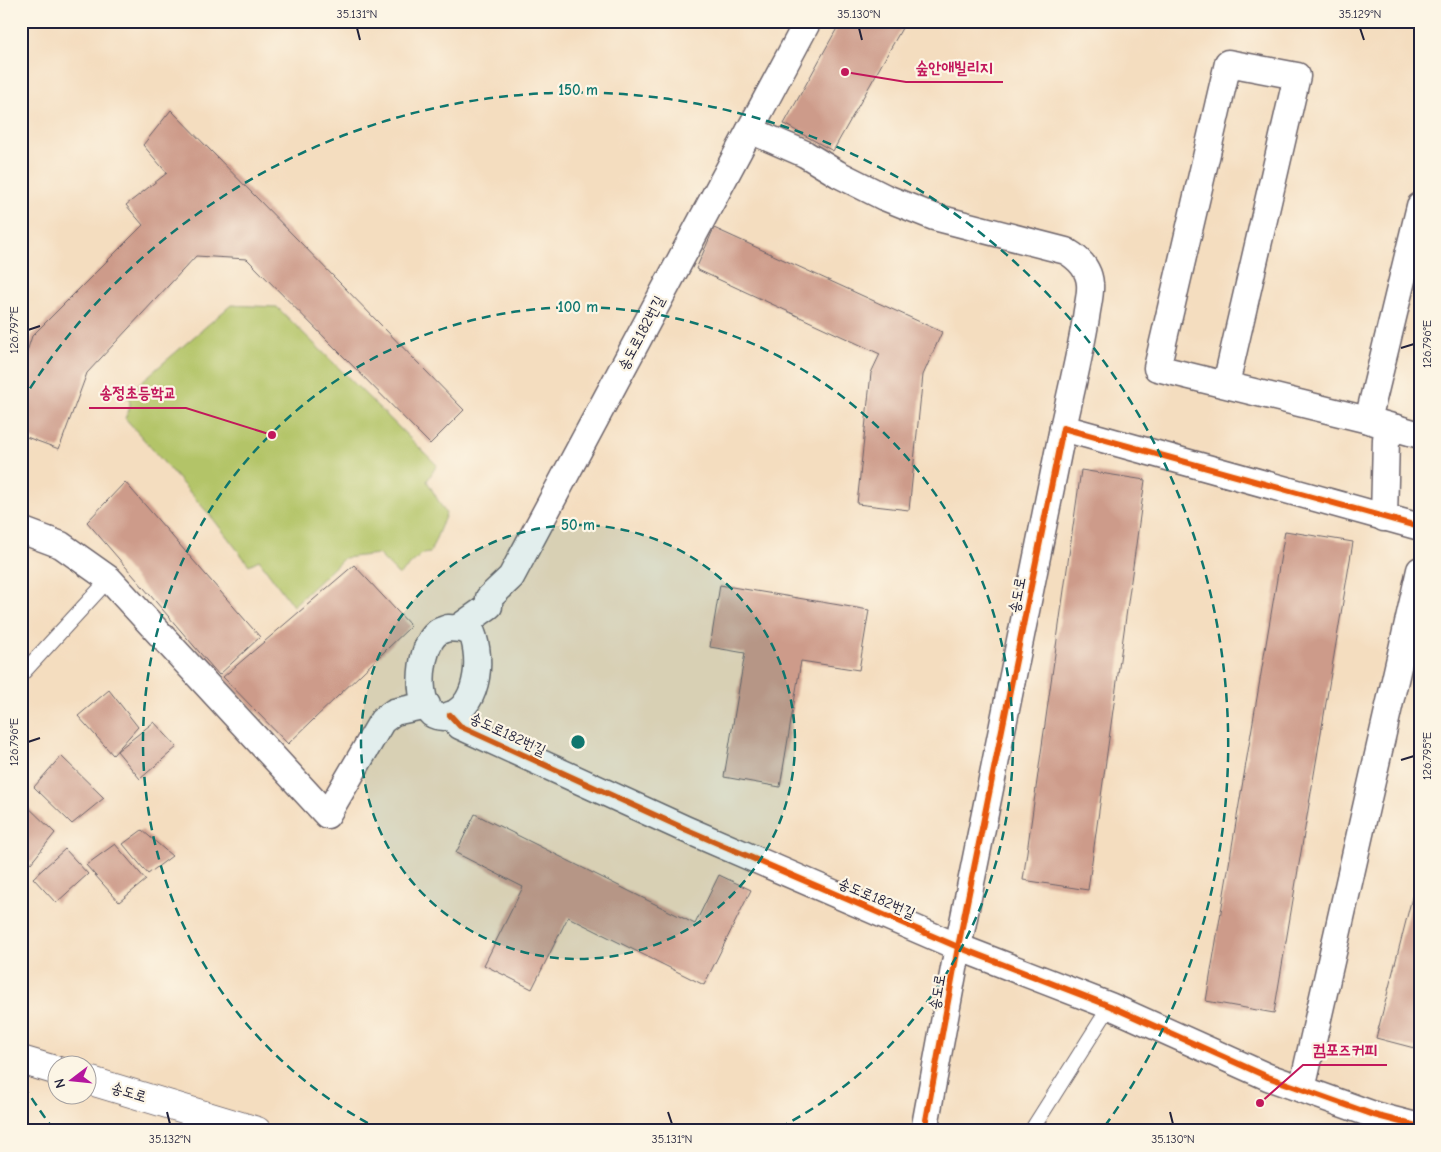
<svg xmlns="http://www.w3.org/2000/svg" width="1441" height="1152" font-family="'Comic Neue','Poor Story',sans-serif">
	<style>
		.green { fill: #b3c467; stroke: #6a7351 }
		.building { fill: #cd9b8a }
		.lines { fill: none; stroke-linecap: round; stroke-linejoin: round }
		.service-casing { stroke: #6c6369; stroke-width: 16 }
		.minor-casing { stroke: #6c6369; stroke-width: 29 }
		.primary-casing { stroke: #6c6369; stroke-width: 30 }
		.service { stroke: #fff; stroke-width: 14 }
		.minor { stroke: #fff; stroke-width: 26 }
		.primary { stroke: #fff; stroke-width: 28 }
		.cycleway-casing { stroke: #fcf5e5; stroke-width: 9 }
		.cycleway { stroke: #e8590c; stroke-width: 6 }
		.ticks { fill: none; stroke: #22223b; stroke-width: 2 }
		.ring { fill: none; stroke: #0f766e; stroke-width: 2.5; stroke-dasharray: 9 6 }
		.labels { text-anchor: middle; stroke-width: 4.5; stroke-linejoin: round; paint-order: stroke }
		.street-label { font-size: 15px; fill: #22223b; stroke: #fcf5e5 }
		.centre { fill: #0f766e; stroke: #fcf5e5; stroke-width: 2.5 }
		.ring-label { font-size: 15px; text-anchor: middle; font-weight: bold; fill: #0f766e; stroke: #fcf5e5; stroke-width: 4.5; stroke-linejoin: round; paint-order: stroke }
		.leader { fill: none; stroke: #c2185b; stroke-width: 2 }
		.callout-dot { fill: #c2185b; stroke: #fcf5e5; stroke-width: 2 }
		.callout-label { font-size: 16px; text-anchor: middle; font-weight: bold; fill: #c2185b; stroke: #fcf5e5; stroke-width: 4.5; stroke-linejoin: round; paint-order: stroke }
		.neatline { fill: none; stroke: #22223b; stroke-width: 2 }
		.ticks-label { font-size: 12px; text-anchor: middle; fill: #22223b }
	</style>
	<rect width="100%" height="100%" fill="#fcf5e5"/>
	<filter id="ink" filterUnits="userSpaceOnUse"><feTurbulence type="fractalNoise" baseFrequency=".02" numOctaves="2"/><feDisplacementMap in="SourceGraphic" scale="10" xChannelSelector="R" yChannelSelector="G"/><feConvolveMatrix kernelMatrix="1 2 1 2 8 2 1 2 1" color-interpolation-filters="sRGB"/></filter>
	<filter id="wash" filterUnits="userSpaceOnUse"><feTurbulence type="fractalNoise" baseFrequency=".0096" numOctaves="4" result="noise"/><feDisplacementMap in="SourceGraphic" scale="20" xChannelSelector="R" yChannelSelector="G"/><feGaussianBlur stdDeviation="1.12" result="paint"/><feColorMatrix in="noise" values="0 0 0 0 0 0 0 0 0 0 0 0 0 0 0 0 0 1.4 0 .05"/><feComposite in="paint" operator="in"/></filter>
	<g filter="url(#wash)">
		<rect width="100%" height="100%" fill="#f4ddbf"/>
		<path class="green" d="M231,305L277,307L437,465L427,481L446,514L430,553L422,554L399,575L378,554L344,558L293,606L259,560L249,565L214,520L125,418C130,409 132,404 127,394Z"/>
		<g id="blocks">
			<g class="building">
				<path d="M841,21H906L833,151L784,124Z"/>
				<path d="M171,110L464,410L430,444L247,259L196,256L87,373L59,449L21,435V370L32,336L143,225L126,205L167,173L143,145Z"/>
				<path d="M714,228L942,332L923,375L909,510L857,504L871,373L880,354L696,269Z"/>
				<path d="M1081,470L1145,480L1088,890L1023,880Z"/>
				<path d="M125,482L260,637L219,675L87,522Z"/>
				<path d="M1285,531L1353,542L1274,1013L1206,1001Z"/>
				<path d="M354,565L411,626L288,744L223,677Z"/>
				<path d="M720,585L869,610L859,670L801,661L780,787L724,777L745,653L710,647Z"/>
				<path d="M109,690L138,727L113,755L78,716Z"/>
				<path d="M154,722L177,747L140,779L117,751Z"/>
				<path d="M61,756L104,798L72,824L34,787Z"/>
				<path d="M21,800L55,833L31,863L21,854Z"/>
				<path d="M475,814L695,924L719,875L751,890L704,985L568,917L532,989L484,965L523,887L456,853Z"/>
				<path d="M142,830L172,856L148,874L123,844Z"/>
				<path d="M115,844L146,880L119,902L86,865Z"/>
				<path d="M65,849L88,874L56,903L33,878Z"/>
				<path d="M1419,870L1420,1044L1418,1049L1376,1038Z"/>
			</g>
		</g>
	</g>
	<g filter="url(#ink)">
		<use href="#blocks" fill-opacity="0" stroke="#6c6369" stroke-width="1"/>
		<g class="lines">
			<g class="service-casing">
				<g id="service">
					<path d="M21,675L109,579"/>
					<path d="M1031,1131L1110,1006"/>
				</g>
			</g>
			<g class="minor-casing">
				<g id="minor">
					<path d="M750,130L805,154L838,174L884,197L934,217L1066,251C1078,258 1089,269 1090,284C1091,295 1087,307 1086,318C1080,355 1071,391 1063,428"/>
					<path d="M1420,206L1368,420L1420,435"/>
					<path d="M1226,384L1297,76L1228,63L1157,368L1368,420"/>
					<path d="M1384,518L1386,439L1397,428"/>
					<path d="M21,530L61,545L109,579L327,815L382,721L394,712L427,705"/>
					<path d="M448,628L462,629L472,633C483,660 478,711 444,717C440,717 435,716 432,714C415,699 420,646 437,633C440,630 444,630 448,628Z"/>
					<path d="M458,628L489,606V598L511,577L808,21"/>
					<path d="M450,715L460,726L685,829L958,947L1110,1006L1268,1077L1374,1115L1420,1127"/>
					<path d="M1302,1089L1420,570"/>
					<path d="M924,1131L958,947L1063,428L1420,527"/>
				</g>
			</g>
			<g class="primary-casing">
				<g id="primary">
					<path d="M21,1060L58,1071"/>
					<path d="M88,1080L257,1131"/>
				</g>
			</g>
			<use href="#service" class="service"/>
			<use href="#minor" class="minor"/>
			<use href="#primary" class="primary"/>
			<g class="cycleway-casing">
				<g id="cycleway">
					<path d="M450,715L460,726L685,829L958,947L1110,1006L1268,1077L1374,1115L1420,1127"/>
					<path d="M924,1131L958,947L1063,428L1420,527"/>
				</g>
			</g>
			<use href="#cycleway" class="cycleway"/>
		</g>
	</g>
	<path class="ticks" d="M357,28L360,40M859,28L862,40M1360,28L1364,40M28,330L40,326M1401,348L1414,344M28,742L40,738M1401,760L1414,756M167,1112L170,1124M668,1112L672,1124M1170,1112L1173,1124"/>
	<circle cx="578" cy="742" r="217" fill="#0f766e" fill-opacity=".12"/>
	<g class="ring">
		<circle cx="578" cy="742" r="217"/>
		<path d="M381 1130A435 435 0 1 1 775 1130"/>
		<path d="M54 1130A652 652 0 0 1 22 1083M22 401A652 652 0 1 1 1102 1130"/>
	</g>
	<g class="labels">
		<g class="street-label">
			<text transform="translate(641 333) rotate(-62)" y="5">송도로182번길</text>
			<text transform="translate(1017 595) rotate(-79)" y="5">송도로</text>
			<text transform="translate(508 734) rotate(25)" y="5">송도로182번길</text>
			<text transform="translate(877 898) rotate(23)" y="5">송도로182번길</text>
			<text transform="translate(937 992) rotate(-80)" y="5">송도로</text>
			<text transform="translate(129 1092) rotate(17)" y="5">송도로</text>
		</g>
	</g>
	<circle cx="578" cy="742" r="8" class="centre"/>
	<g class="ring-label">
		<text x="578" y="95">150 m</text>
		<text x="578" y="312">100 m</text>
		<text x="578" y="530">50 m</text>
	</g>
	<path class="leader" d="M845 72L906 82H1003M272 435L186 408H89M1260 1103L1303 1065H1387"/>
	<g class="callout-dot">
		<circle cx="845" cy="72" r="5"/>
		<circle cx="272" cy="435" r="5"/>
		<circle cx="1260" cy="1103" r="5"/>
	</g>
	<g class="callout-label">
		<text x="954" y="73">숲안애빌리지</text>
		<text x="138" y="398">송정초등학교</text>
		<text x="1345" y="1055">컴포즈커피</text>
	</g>
	<rect width="1441" height="1152" fill="none" stroke="#fcf5e5" stroke-width="55"/>
	<g transform="translate(72 1080) rotate(254)"><circle r="24" fill="#fcf5e5" stroke="#a5a1a1"/>
	<path d="M0-4L9 19L0 12L-9 19Z" fill="#b5179e"/>
	<text y="-8" font-size="14" font-weight="bold" text-anchor="middle" fill="#22223b">N</text>
	</g>
	<rect x="28" y="28" width="1386" height="1096" class="neatline"/>
	<g class="ticks-label">
		<text x="357" y="18">35.131°N</text>
		<text x="859" y="18">35.130°N</text>
		<text x="1360" y="18">35.129°N</text>
		<text transform="translate(14 330) rotate(-90)" y="4">126.797°E</text>
		<text transform="translate(1427 344) rotate(-90)" y="4">126.796°E</text>
		<text transform="translate(14 742) rotate(-90)" y="4">126.796°E</text>
		<text transform="translate(1427 756) rotate(-90)" y="4">126.795°E</text>
		<text x="170" y="1143">35.132°N</text>
		<text x="672" y="1143">35.131°N</text>
		<text x="1173" y="1143">35.130°N</text>
	</g>
</svg>
